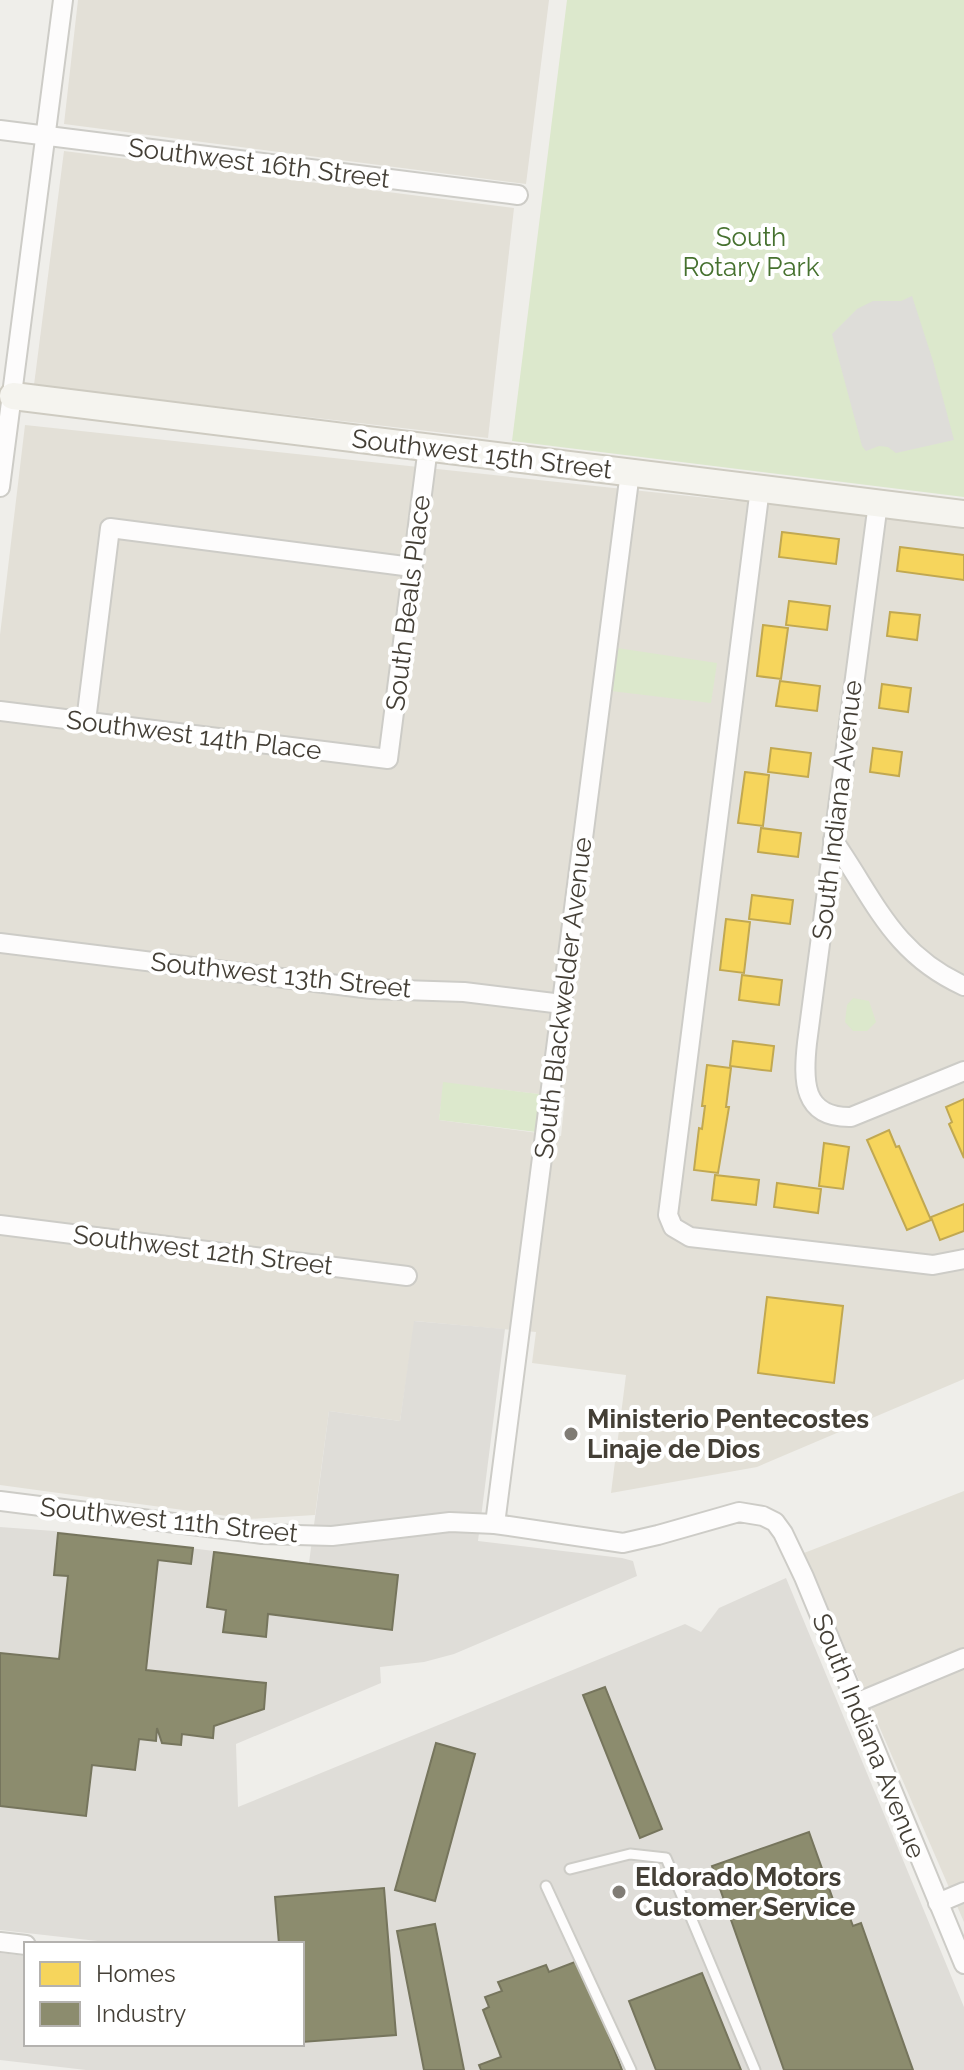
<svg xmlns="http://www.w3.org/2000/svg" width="964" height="2070" font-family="Raleway,sans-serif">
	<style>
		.residential { fill: #e3e0d7; fill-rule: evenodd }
		.industrial { fill: #dfddd8 }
		.green { fill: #dce8cc }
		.parking { fill: #deddd9 }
		.homes { fill: #f6d55c; stroke: #c1a851; stroke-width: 2 }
		.industry { fill: #8c8c6e; stroke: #76755d; stroke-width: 2 }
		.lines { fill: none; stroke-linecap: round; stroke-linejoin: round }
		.lane-casing { stroke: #cdccc7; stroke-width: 13 }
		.street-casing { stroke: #cdccc7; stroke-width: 22 }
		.secondary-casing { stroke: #cecbc1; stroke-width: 30 }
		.lane { stroke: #fdfcfc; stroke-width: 9 }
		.street { stroke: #fdfcfc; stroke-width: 18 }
		.secondary { stroke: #f5f4ef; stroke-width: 26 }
		.poi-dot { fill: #807c75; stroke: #fff; stroke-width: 3 }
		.labels { text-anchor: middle; stroke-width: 8; stroke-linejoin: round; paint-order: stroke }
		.street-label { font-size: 26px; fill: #443f36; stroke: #fff }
		.park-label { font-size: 26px; fill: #46712f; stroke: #fff }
		.poi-label { font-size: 26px; font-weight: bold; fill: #443f36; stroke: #fff; text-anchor: start }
	</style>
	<rect width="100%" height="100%" fill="#efeeea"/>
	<g class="residential">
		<path d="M78,0H549L526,184L64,124Z"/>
		<path d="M64,151L514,208L488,438L34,385Z"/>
		<path d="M25,425L736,501L738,495L964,524V1379L757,1467L611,1493L626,1375L532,1363L536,1332L415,1321L400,1421L329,1411L315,1515L249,1519L0,1485V635ZM444,1083L565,1097L561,1136L439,1120Z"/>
		<path d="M964,1491V1922L804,1553Z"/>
	</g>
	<path class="industrial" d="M414,1321L505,1329L478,1541L622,1558L633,1561L637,1576L454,1654L424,1662L380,1667L381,1683L236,1744L238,1807L685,1624L701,1632L719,1608L786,1578L964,2007V2070H86L0,2060V1953L26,1956V2044H302V1944H124L0,1930V1527L54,1531L309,1563L329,1411L400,1421Z"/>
	<g class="green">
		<path d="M567,0H964V497L512,441Z"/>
		<path d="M617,648L717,663L711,703L611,691Z"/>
		<path d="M853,998L869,1001L876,1022L867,1031H853L845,1022L847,1005Z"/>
		<path d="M443,1082L539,1094L536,1132L439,1120Z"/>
	</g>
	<path class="parking" d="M912,296L933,361L954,440L896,453L888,447L879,446L866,451L862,446L832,334L857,309L873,301H901Z"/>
	<g class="homes">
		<path d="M782,532L839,539L836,564L779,557Z"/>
		<path d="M900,547L964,555V580L897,571Z"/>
		<path d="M789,601L830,606L827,630L786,625Z"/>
		<path d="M890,612L920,615L917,640L887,636Z"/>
		<path d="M763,625L788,628L781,679L757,676Z"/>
		<path d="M780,681L820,686L817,711L776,706Z"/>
		<path d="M882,684L911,688L908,712L879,708Z"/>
		<path d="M771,748L811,753L808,777L768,772Z"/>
		<path d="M873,748L902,752L899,776L870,772Z"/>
		<path d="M745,772L769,775L763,826L738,823Z"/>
		<path d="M761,828L801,833L798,857L758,852Z"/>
		<path d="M752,895L793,900L790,924L749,919Z"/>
		<path d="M726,919L750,922L744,973L720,970Z"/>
		<path d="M742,975L782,980L779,1005L739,1000Z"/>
		<path d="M733,1041L774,1046L771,1071L730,1066Z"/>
		<path d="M707,1065L731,1068L726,1107H729L718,1173L694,1170L699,1128L702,1129L705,1106H702Z"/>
		<path d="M964,1099V1158L949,1124L952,1122L946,1107Z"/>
		<path d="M889,1130L896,1147L899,1146L931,1220L907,1230L867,1140Z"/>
		<path d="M824,1143L849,1147L843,1189L819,1186Z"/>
		<path d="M715,1175L759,1180L756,1205L712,1200Z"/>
		<path d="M777,1183L821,1189L818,1213L774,1207Z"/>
		<path d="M964,1204V1231L940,1240L931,1217Z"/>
		<path d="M767,1297L843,1306L834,1383L758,1373Z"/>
	</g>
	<g class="industry">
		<path d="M58,1533L193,1548L191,1564L158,1560L146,1670L266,1683L264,1709L214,1726L213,1738L182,1734L181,1745L162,1743L157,1728L156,1741L139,1739L135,1770L92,1765L86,1816L0,1806V1653L59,1659L68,1576L54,1575Z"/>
		<path d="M214,1552L398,1575L392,1630L268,1614L266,1637L223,1632L226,1610L207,1607Z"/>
		<path d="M605,1687L662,1829L640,1838L583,1695Z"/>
		<path d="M436,1743L475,1754L435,1901L395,1890Z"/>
		<path d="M809,1832L835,1905L844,1902L853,1926L861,1923L913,2070H784L712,1866Z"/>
		<path d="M384,1888L396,2035L302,2042V1944H279L275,1897Z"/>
		<path d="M435,1924L464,2070H424L397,1931Z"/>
		<path d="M580,1960L622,2070H481L479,2065L501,2057L483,2010L489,2007L485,1997L502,1991L498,1982L546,1965L549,1972Z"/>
		<path d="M702,1973L741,2070H656L629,2001Z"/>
	</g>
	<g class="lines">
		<g class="lane-casing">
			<g id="lane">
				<path d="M570,1869L630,1854L666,1858L755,2070"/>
				<path d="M546,1886L631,2070"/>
			</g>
		</g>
		<g class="street-casing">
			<g id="street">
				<path d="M0,130L518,195"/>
				<path d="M0,487L63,0"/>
				<path d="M760,488L668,1215L673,1227L690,1237L933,1265L964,1259"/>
				<path d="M878,503L807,1043C803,1080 802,1118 851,1117L964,1071"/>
				<path d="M0,711L388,759L428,447"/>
				<path d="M86,721L110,528L412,567"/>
				<path d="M833,840C875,900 892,953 964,986"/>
				<path d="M0,943L371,989L464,992L562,1004"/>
				<path d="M0,1225L407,1276"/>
				<path d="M0,1501L262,1534L332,1536L450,1522L495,1524L623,1543L658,1535L739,1512L763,1516L775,1522L783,1533L804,1577L964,1964"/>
				<path d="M495,1524L630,472"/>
				<path d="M856,1703L964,1658"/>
				<path d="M938,1903L964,1892"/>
				<path d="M0,1942L26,1945"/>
			</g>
		</g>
		<g class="secondary-casing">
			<path id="secondary" d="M13,396L964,514"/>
		</g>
		<use href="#lane" class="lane"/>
		<use href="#street" class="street"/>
		<use href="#secondary" class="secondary"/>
	</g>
	<g class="poi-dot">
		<circle cx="571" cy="1434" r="8"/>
		<circle cx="619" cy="1892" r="8"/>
	</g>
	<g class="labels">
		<g class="street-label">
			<text transform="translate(259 163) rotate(7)" y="9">Southwest 16th Street</text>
			<text transform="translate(482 454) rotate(7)" y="9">Southwest 15th Street</text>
			<text transform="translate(408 603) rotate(-83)" y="9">South Beals Place</text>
			<text transform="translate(194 735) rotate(7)" y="9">Southwest 14th Place</text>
			<text transform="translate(837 810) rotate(-83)" y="9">South Indiana Avenue</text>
			<text transform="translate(281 975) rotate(6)" y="9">Southwest 13th Street</text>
			<text transform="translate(563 998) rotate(-83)" y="9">South Blackwelder Avenue</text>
			<text transform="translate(203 1250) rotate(7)" y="9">Southwest 12th Street</text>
			<text transform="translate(169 1520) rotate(6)" y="9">Southwest 11th Street</text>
			<text transform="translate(869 1736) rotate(68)" y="9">South Indiana Avenue</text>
		</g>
		<g class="park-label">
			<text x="751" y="246">South<tspan x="751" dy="30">Rotary Park</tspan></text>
		</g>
		<g class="poi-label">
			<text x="587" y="1428">Ministerio Pentecostes<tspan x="587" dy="30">Linaje de Dios</tspan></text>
			<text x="635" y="1886">Eldorado Motors<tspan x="635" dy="30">Customer Service</tspan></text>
		</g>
	</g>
	<rect x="24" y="1942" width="280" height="104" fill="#ffffff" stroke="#b4b2af" stroke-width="2"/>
	<rect x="40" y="1962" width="40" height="24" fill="#f6d55c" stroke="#b4b2af" stroke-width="2"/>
	<text x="96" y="1982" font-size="24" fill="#443f36">Homes</text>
	<rect x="40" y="2002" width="40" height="24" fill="#8c8c6e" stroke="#b4b2af" stroke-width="2"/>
	<text x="96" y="2022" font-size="24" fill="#443f36">Industry</text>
</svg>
